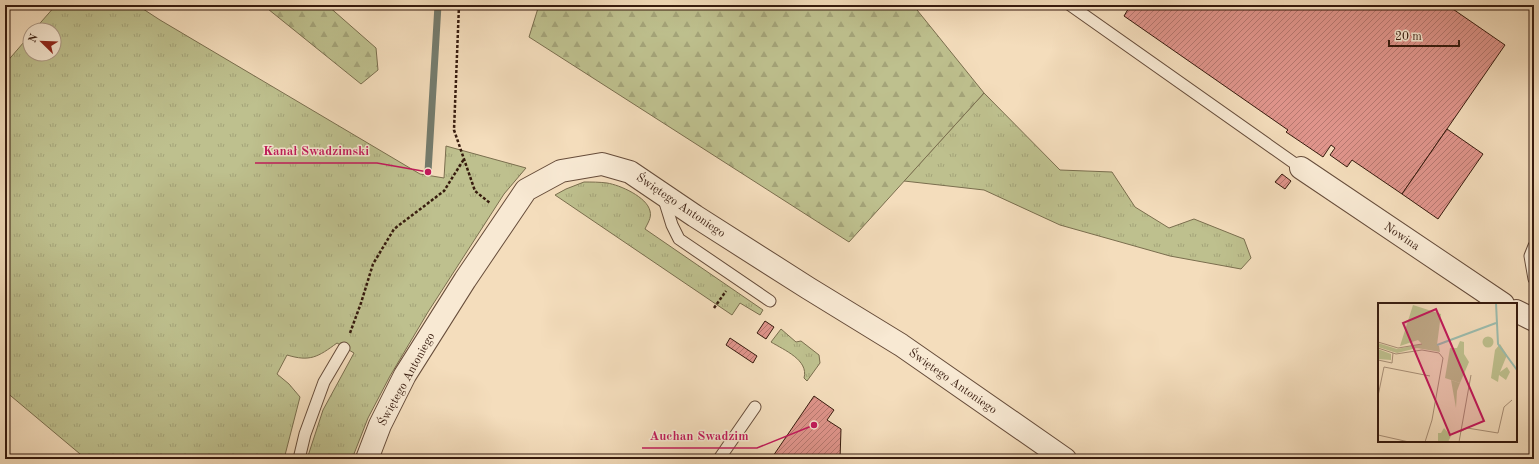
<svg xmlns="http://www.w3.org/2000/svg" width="1539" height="464" font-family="'Old Standard TT',serif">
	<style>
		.grass { fill: url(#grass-tufts); stroke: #7a6e4e }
		.forest { fill: url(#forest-firs); stroke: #7a6e4e }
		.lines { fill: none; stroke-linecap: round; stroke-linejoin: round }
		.stream { stroke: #747c6e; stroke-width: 7 }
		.building { fill: url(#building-hatch); stroke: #371b0e }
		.service-casing { stroke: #664c3a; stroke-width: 13 }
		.minor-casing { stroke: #664c3a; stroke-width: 24 }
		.path { stroke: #371b0e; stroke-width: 2.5; stroke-dasharray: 3 2; stroke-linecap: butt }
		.service { stroke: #f8e9d3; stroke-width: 11 }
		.minor { stroke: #f8e9d3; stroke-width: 22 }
		.labels { text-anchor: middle; stroke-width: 3; stroke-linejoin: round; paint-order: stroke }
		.street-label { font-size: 12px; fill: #371b0e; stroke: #f8e9d3 }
		.inset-river { fill: none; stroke: #9cbcae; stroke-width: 2 }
		.inset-road { fill: none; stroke: #a88f76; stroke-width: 1 }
		.view { fill: #c2185b; fill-opacity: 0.15; stroke: #c2185b; stroke-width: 2 }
		.inset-edge { fill: none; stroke: #371b0e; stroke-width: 2 }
		.leader { fill: none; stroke: #c2185b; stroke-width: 1.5 }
		.callout-dot { fill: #c2185b; stroke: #f8e9d3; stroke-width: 1.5 }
		.callout-label { font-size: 13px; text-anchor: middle; font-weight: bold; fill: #c2185b; stroke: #f8e9d3; stroke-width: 3; stroke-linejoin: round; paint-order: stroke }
	</style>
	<defs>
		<pattern id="grass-tufts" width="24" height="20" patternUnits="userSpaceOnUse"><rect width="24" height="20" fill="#bec08e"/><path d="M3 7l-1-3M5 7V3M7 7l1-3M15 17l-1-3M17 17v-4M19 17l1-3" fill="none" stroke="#a4a479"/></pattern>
		<pattern id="forest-firs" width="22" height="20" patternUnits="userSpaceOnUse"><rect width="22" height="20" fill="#bec08e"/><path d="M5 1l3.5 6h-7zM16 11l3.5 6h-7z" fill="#a4a479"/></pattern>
		<pattern id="building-hatch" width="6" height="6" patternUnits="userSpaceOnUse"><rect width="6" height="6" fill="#df948b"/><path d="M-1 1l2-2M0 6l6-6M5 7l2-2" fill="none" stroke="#b67870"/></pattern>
	</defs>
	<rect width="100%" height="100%" fill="#f4ddbc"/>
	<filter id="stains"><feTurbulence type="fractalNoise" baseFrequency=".005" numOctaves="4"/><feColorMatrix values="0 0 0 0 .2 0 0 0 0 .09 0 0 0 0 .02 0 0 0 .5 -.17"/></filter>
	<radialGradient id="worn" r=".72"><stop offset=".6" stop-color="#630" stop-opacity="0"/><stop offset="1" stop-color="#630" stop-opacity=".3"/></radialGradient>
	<g class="grass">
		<path d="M56,5H137L160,20L420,174L444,178L446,146L526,168L504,194L428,312L390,376L368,418L352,459H307L323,410L354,353L337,343C318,357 310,362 287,355L277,374L289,384L300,397L284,459H86L5,391V64L30,35V54H54V30H34Z"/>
		<path d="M984,93L1060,170L1112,172L1135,207L1169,228L1194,219L1244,239L1251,258L1241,269L1170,256L1060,225L984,190L904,181Z"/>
		<path d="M584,182C592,182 599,182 607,183C620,185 647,197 650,211C652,218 647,224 645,229L763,310L760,315L740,303L732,315L555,195L566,189Z"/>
		<path d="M781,329L796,342L801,341L819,355L820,363L807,381L804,378C809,360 784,350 771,342Z"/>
	</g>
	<g class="forest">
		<path d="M263,5H327L376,48L378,70L361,84Z"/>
		<path d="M539,5H913L984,93L849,242L529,37Z"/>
	</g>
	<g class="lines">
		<path class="stream" d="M428,172L438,5"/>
	</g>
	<g class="building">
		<path d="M1129,5H1447L1505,45L1402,194L1352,160L1347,167L1330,155L1335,148L1331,145L1323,157L1286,132L1288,130L1124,16L1130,6Z"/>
		<path d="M1534,78V87L1530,84Z"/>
		<path d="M1447,129L1483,154L1438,219L1402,194Z"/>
		<path d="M1282,174L1291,181L1285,189L1275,182Z"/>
		<path d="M765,321L774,327L766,339L757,333Z"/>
		<path d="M730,338L757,356L753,363L726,345Z"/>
		<path d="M814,396L834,410L827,420L841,429L840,459H771Z"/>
	</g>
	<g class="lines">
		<g class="service-casing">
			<g id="service">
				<path d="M1070,5L1301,168"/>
				<path d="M663,196L672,225L679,239L770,301"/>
				<path d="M1534,246L1530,256L1534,279"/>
				<path d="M299,459L305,434L324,382L344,348"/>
				<path d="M719,459L755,407"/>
			</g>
		</g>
		<g class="minor-casing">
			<g id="minor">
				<path d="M1301,168L1503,304"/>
				<path d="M1516,311L1534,320"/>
				<path d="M367,459L380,425L405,375L465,280L526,190L561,171L602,164L630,172L695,216L808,288L901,345L1065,459"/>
			</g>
		</g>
		<g class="path">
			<path d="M459,5L454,130L475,191L490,203"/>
			<path d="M714,308L726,291"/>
			<path d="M350,333L361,303L373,264L394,229L444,191L464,159"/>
		</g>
		<use href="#service" class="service"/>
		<use href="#minor" class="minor"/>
	</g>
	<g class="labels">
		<g class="street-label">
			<text transform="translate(681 205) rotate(34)" y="4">Świętego Antoniego</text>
			<text transform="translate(1402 236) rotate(34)" y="4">Nowina</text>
			<text transform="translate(406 379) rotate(-61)" y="4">Świętego Antoniego</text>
			<text transform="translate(953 381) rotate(35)" y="4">Świętego Antoniego</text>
		</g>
	</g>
	<g transform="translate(1378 303)">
		<rect width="139" height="139" fill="#f4ddbc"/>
		<path d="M35,2L63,11L59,42L61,43L62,49L39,45L19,50L0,44V40L19,46L44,41L40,37L22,43ZM0,46L13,51V57L0,56ZM73,77L82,80L79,88L78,105Z" fill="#bec08e"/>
		<path d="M82,38L86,39V51L91,59L82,80L67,75L72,45H79ZM122,41L129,52L122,69L129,64L132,69L128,77L121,72L120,79L113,75L117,47ZM66,125L73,133L70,139H60V130H63Z" fill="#bec08e"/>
		<path d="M104.5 39a5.5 5.5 0 1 1 11 0a5.5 5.5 0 1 1-11 0Z" fill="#bec08e"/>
		<path class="inset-river" d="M118,0L120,41L139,67M59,42L118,20"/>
		<path class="inset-road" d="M0,39L20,45L44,41M0,45L18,51L44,47L61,50L65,55L54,117L47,139M0,57L14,60L15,50M0,93L6,64L52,73M82,129L89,125L120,130L126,104L134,97M0,132L31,139M81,139L93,72"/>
		<path class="view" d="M58,6L106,118L72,132L25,20Z"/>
		<rect width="139" height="139" class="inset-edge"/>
	</g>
	<path class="leader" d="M428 172L377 163H255M814 425L757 448H642"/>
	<g class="callout-dot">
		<circle cx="428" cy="172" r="4"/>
		<circle cx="814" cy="425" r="4"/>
	</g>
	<g class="callout-label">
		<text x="316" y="155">Kanał Swadzimski</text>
		<text x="699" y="440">Auchan Swadzim</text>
	</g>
	<rect width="1539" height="464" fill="none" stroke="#f4ddbc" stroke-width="20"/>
	<rect x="6" y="6" width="1527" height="452" fill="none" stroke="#371b0e" stroke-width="2"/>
	<rect x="10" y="10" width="1519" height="444" fill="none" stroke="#371b0e"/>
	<g transform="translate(42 42) rotate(293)"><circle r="19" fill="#f8e9d3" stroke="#ab9784"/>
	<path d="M0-3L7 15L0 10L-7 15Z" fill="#8f2418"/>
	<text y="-6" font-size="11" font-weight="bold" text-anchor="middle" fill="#371b0e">N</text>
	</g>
	<path d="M1389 40v6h70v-6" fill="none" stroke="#371b0e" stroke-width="2"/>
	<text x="1395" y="40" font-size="12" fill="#371b0e" stroke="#f8e9d3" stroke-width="3" paint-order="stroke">20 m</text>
	<rect width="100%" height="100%" filter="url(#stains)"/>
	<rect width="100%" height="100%" fill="url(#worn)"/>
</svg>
